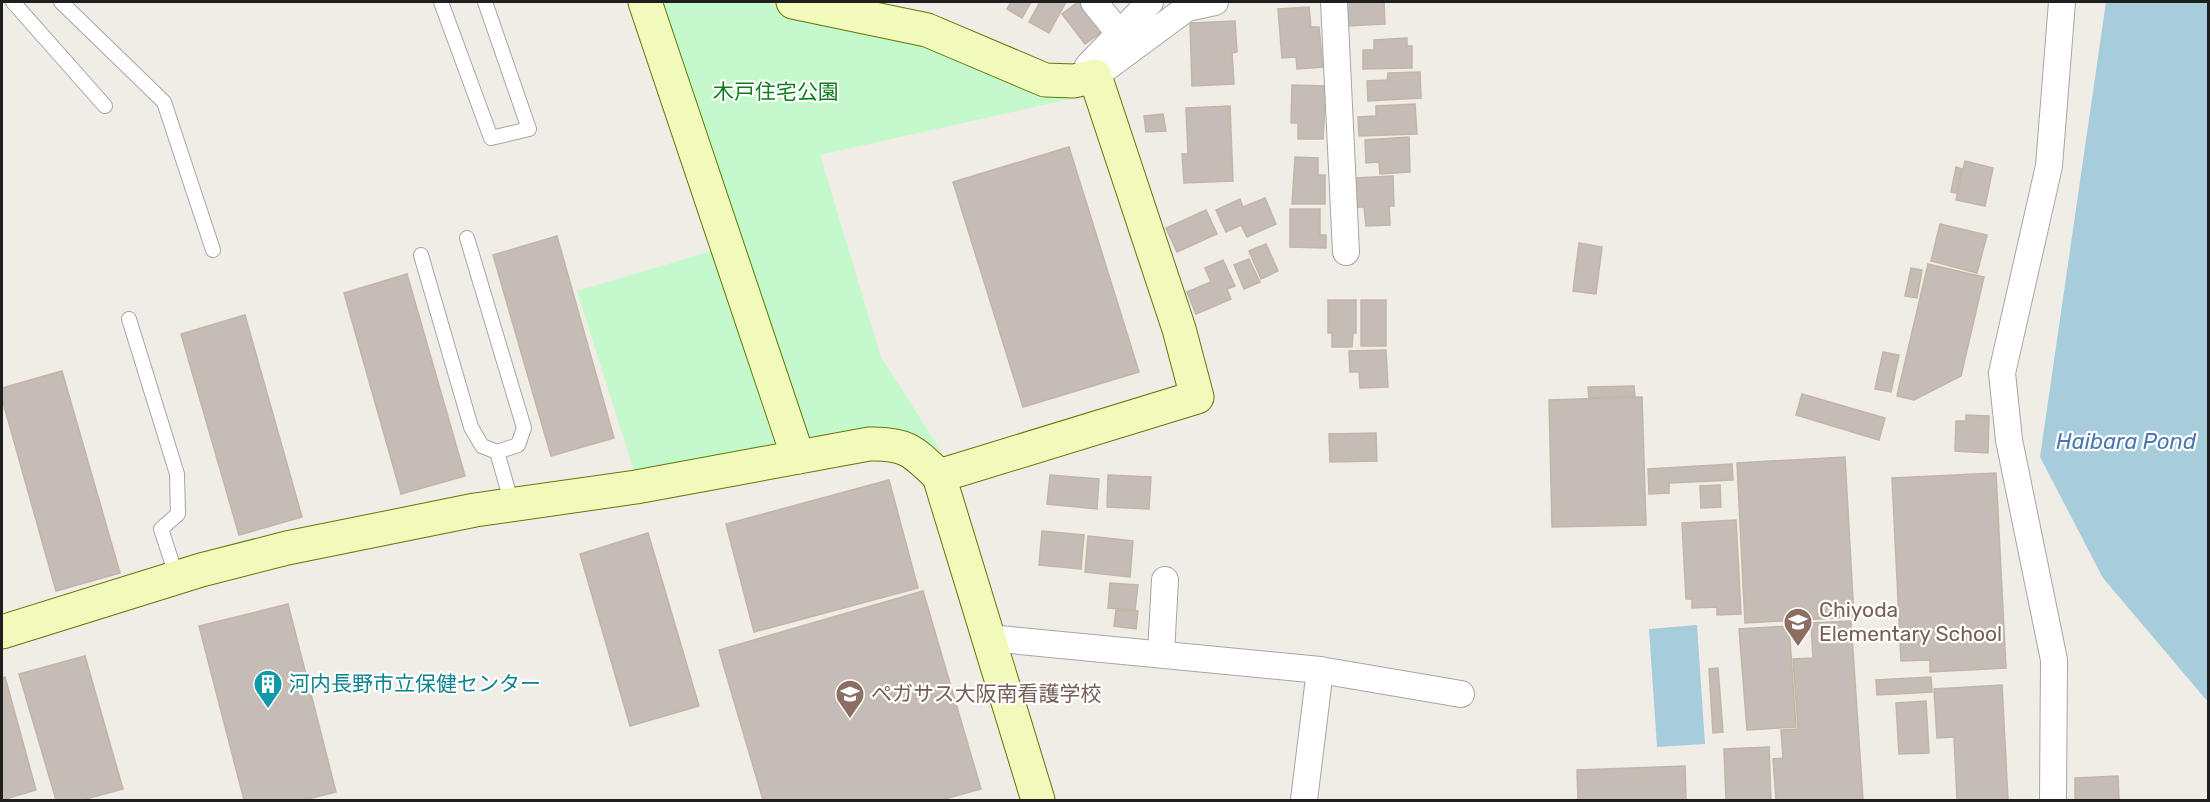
<svg xmlns="http://www.w3.org/2000/svg" width="2210" height="802" font-family="Rubik,'Noto Sans JP',sans-serif">
	<style>
		.park { fill: #c4f9cc }
		.water { fill: #a7cddd }
		.building { fill: #c5bdb5; stroke: #c2b5a8; stroke-width: 1.5 }
		.lines { fill: none; stroke-linecap: round; stroke-linejoin: round }
		.lane-casing { stroke: #a6a6a6; stroke-width: 16 }
		.street-casing { stroke: #a6a6a6; stroke-width: 28 }
		.secondary-casing { stroke: #637706; stroke-width: 35 }
		.lane { stroke: #fff; stroke-width: 14 }
		.street { stroke: #fff; stroke-width: 26 }
		.secondary { stroke: #f1f9bb; stroke-width: 33 }
		.labels { text-anchor: middle; stroke-width: 4.5; stroke-linejoin: round; paint-order: stroke }
		.park-label { font-size: 21px; fill: #0d7e1e; stroke: #fff }
		.education-label { font-size: 21px; fill: #785e54; stroke: #fff; text-anchor: start }
		.culture-label { font-size: 21px; fill: #0d838f; stroke: #fff; text-anchor: start }
		.water-label { font-size: 22px; font-style: italic; fill: #4c77af; stroke: #fff }
	</style>
	<rect width="100%" height="100%" fill="#f0ede6"/>
	<g class="park">
		<path d="M662,2H771L790,15L924,45L1048,96L1070,99L820,155L881,357L943,454L921,436L884,426L809,439Z"/>
		<path d="M712,251L775,445L634,471L577,291Z"/>
	</g>
	<g class="water">
		<path d="M2106,2H2208V702L2103,578L2040,457Z"/>
		<path d="M1697,625L1705,744L1657,747L1649,629Z"/>
	</g>
	<g class="building">
		<path d="M1011,2H1031L1022,18L1007,9Z"/>
		<path d="M1040,2H1066L1049,33L1029,22Z"/>
		<path d="M1078,2H1085L1106,29L1085,44L1062,14Z"/>
		<path d="M1346,2H1384L1385,24L1347,26Z"/>
		<path d="M1309,7L1311,27H1319L1323,67L1297,69L1296,57L1282,58L1278,9Z"/>
		<path d="M1235,21L1237,52L1232,53L1234,84L1192,86L1190,23Z"/>
		<path d="M1407,38V46H1412V68L1363,69V50H1374V40Z"/>
		<path d="M1420,72L1421,98L1368,101L1367,81L1387,80L1388,73Z"/>
		<path d="M1292,85L1326,86L1323,139H1298V123H1291Z"/>
		<path d="M1415,104L1417,134L1359,136L1358,117L1376,116V106Z"/>
		<path d="M1230,106L1233,181L1184,183L1182,154H1188L1186,108Z"/>
		<path d="M1163,114L1166,131L1146,132L1144,116Z"/>
		<path d="M1409,137L1410,172L1380,174L1379,162L1366,163L1365,140Z"/>
		<path d="M1069,147L1139,372L1023,407L953,182Z"/>
		<path d="M1295,157L1318,158V175H1325V204H1292Z"/>
		<path d="M1965,161L1993,168L1985,206L1956,200Z"/>
		<path d="M1956,167L1962,169L1956,193L1951,192Z"/>
		<path d="M1393,176L1394,206H1389L1390,225L1366,226L1364,207H1357L1355,178Z"/>
		<path d="M1265,198L1276,224L1247,237L1241,225L1226,232L1216,210L1240,199L1243,207Z"/>
		<path d="M1290,209H1320V235H1326V248L1290,247Z"/>
		<path d="M1206,210L1217,234L1177,252L1166,228Z"/>
		<path d="M1940,224L1987,235L1977,273L1931,261Z"/>
		<path d="M557,236L614,438L551,456L493,255Z"/>
		<path d="M1579,243L1602,247L1596,294L1573,291Z"/>
		<path d="M1266,244L1278,271L1261,279L1249,251Z"/>
		<path d="M1249,259L1260,282L1244,289L1234,265Z"/>
		<path d="M1223,260L1235,286L1227,289L1231,299L1196,314L1187,292L1211,282L1205,268Z"/>
		<path d="M1928,264L1984,277L1961,376L1914,400L1897,396Z"/>
		<path d="M1911,268L1922,270L1917,298L1905,296Z"/>
		<path d="M407,274L465,476L401,494L344,293Z"/>
		<path d="M1328,300H1356V333H1353L1352,347H1332V333H1328Z"/>
		<rect x="1361" y="300" width="25" height="46"/>
		<path d="M245,315L302,517L239,535L181,334Z"/>
		<path d="M1386,350L1388,387L1360,388L1359,372H1350L1349,351Z"/>
		<path d="M1883,352L1899,355L1891,392L1875,389Z"/>
		<path d="M62,371L120,573L56,591L2,399V388Z"/>
		<path d="M1634,386L1635,396L1589,398L1588,387Z"/>
		<path d="M1802,394L1885,418L1879,440L1796,415Z"/>
		<path d="M1642,397L1646,525L1552,527L1549,400Z"/>
		<path d="M1966,415L1989,416L1988,453L1955,451L1956,421H1966Z"/>
		<path d="M1376,433L1377,461L1330,462L1329,434Z"/>
		<path d="M1845,457L1854,617L1745,623L1737,463Z"/>
		<path d="M1732,464L1733,480L1669,483V493L1649,494L1648,469Z"/>
		<path d="M1996,473L2006,668L1930,672V660L1901,661L1892,478Z"/>
		<path d="M1050,475L1099,479L1097,509L1047,504Z"/>
		<path d="M1108,475L1151,477L1149,509L1107,507Z"/>
		<path d="M889,480L918,588L754,632L726,524Z"/>
		<path d="M1720,485L1721,507L1701,508L1700,486Z"/>
		<path d="M1736,520L1741,614L1717,615V607L1692,608V599H1686L1682,523Z"/>
		<path d="M1042,531L1084,535L1081,569L1039,565Z"/>
		<path d="M648,533L699,706L630,726L580,554Z"/>
		<path d="M1088,536L1133,541L1130,577L1085,572Z"/>
		<path d="M1110,583L1138,585L1135,610L1108,608Z"/>
		<path d="M923,591L981,789L941,800H763L719,650Z"/>
		<path d="M288,604L336,792L304,800H244L199,626Z"/>
		<path d="M1116,610L1138,611L1136,629L1114,626Z"/>
		<path d="M1851,621L1863,800H1776L1773,759L1783,758L1781,730L1798,729L1793,659L1813,658L1811,623Z"/>
		<path d="M1789,626L1796,727L1747,730L1739,629Z"/>
		<path d="M85,656L123,789L82,800H56L19,674Z"/>
		<path d="M1718,668L1723,732L1713,733L1709,669Z"/>
		<path d="M5,677L36,790L2,800V678Z"/>
		<path d="M1931,677L1932,692L1877,695L1876,680Z"/>
		<path d="M2002,685L2008,800H1957L1954,737L1937,738L1934,689Z"/>
		<path d="M1926,701L1929,753L1899,754L1896,703Z"/>
		<path d="M1769,747L1771,800H1726L1724,749Z"/>
		<path d="M1685,766L1686,800H1578L1577,770Z"/>
		<path d="M2118,776L2119,800H2075V778Z"/>
	</g>
	<g class="lines">
		<g class="lane-casing">
			<g id="lane">
				<path d="M13,2L105,106"/>
				<path d="M61,2L164,102L213,250"/>
				<path d="M441,2L491,138L529,129L485,2"/>
				<path d="M467,238L524,428L518,445L497,452L512,504"/>
				<path d="M421,255L471,427L482,446L497,452"/>
				<path d="M129,319L177,474L178,514L161,529L177,578"/>
			</g>
		</g>
		<g class="street-casing">
			<g id="street">
				<path d="M1094,2L1119,33"/>
				<path d="M1334,2L1346,252"/>
				<path d="M1088,66L1150,2"/>
				<path d="M1095,76L1187,8L1215,2"/>
				<path d="M989,638L1320,670L1461,694"/>
				<path d="M1161,653L1165,580"/>
				<path d="M1304,800L1320,670"/>
				<path d="M2053,800L2054,660L2009,440L2002,373L2049,166L2062,2"/>
			</g>
		</g>
		<g class="secondary-casing">
			<g id="secondary">
				<path d="M645,2L798,457"/>
				<path d="M793,2L927,30L1045,80L1074,81L1095,76L1179,329L1197,397L939,476"/>
				<path d="M2,632L201,570L287,548L475,510L636,487L869,444C906,443 913,451 939,476L1038,800"/>
			</g>
		</g>
		<use href="#lane" class="lane"/>
		<use href="#street" class="street"/>
		<use href="#secondary" class="secondary"/>
	</g>
	<defs>
		<g id="school-pin" transform="scale(1.5)"><path d="M0 17L-7.5 6A9.5 9.5 0 1 1 7.5 6Z" fill="#8d6e63" stroke="#fff"/><path d="M0-5L7-2L0 1L-7-2ZM-4 1L0 2.5L4 1V4Q0 6-4 4Z" fill="#fff"/></g>
		<g id="building-pin" transform="scale(1.5)"><path d="M0 17L-7.5 6A9.5 9.5 0 1 1 7.5 6Z" fill="#0f9aa8" stroke="#fff"/><path d="M-4-6H4V6H1V3H-1V6H-4ZM-2.5-4.3h1.7v1.8h-1.7ZM.8-4.3h1.7v1.8H.8ZM-2.5-1h1.7V.8h-1.7ZM.8-1h1.7V.8H.8Z" fill="#fff"/></g>
		<g id="university-pin" transform="scale(1.5)"><path d="M0 17L-7.5 6A9.5 9.5 0 1 1 7.5 6Z" fill="#8d6e63" stroke="#fff"/><path d="M0-5L7-2L0 1L-7-2ZM-4 1L0 2.5L4 1V4Q0 6-4 4Z" fill="#fff"/></g>
	</defs>
	<g fill-rule="evenodd">
		<use href="#school-pin" x="1798" y="622"/>
		<use href="#building-pin" x="268" y="684"/>
		<use href="#university-pin" x="850" y="694"/>
	</g>
	<g class="labels">
		<g class="park-label">
			<text x="776" y="99">木戸住宅公園</text>
		</g>
		<g class="education-label">
			<text x="1819" y="617">Chiyoda<tspan x="1819" dy="24">Elementary School</tspan></text>
			<text x="871" y="701">ぺガサス大阪南看護学校</text>
		</g>
		<g class="culture-label">
			<text x="289" y="691">河内長野市立保健センター</text>
		</g>
		<g class="water-label">
			<text x="2126" y="449">Haibara Pond</text>
		</g>
	</g>
	<rect width="2210" height="802" fill="none" stroke="#1f1f1f" stroke-width="6"/>
</svg>
